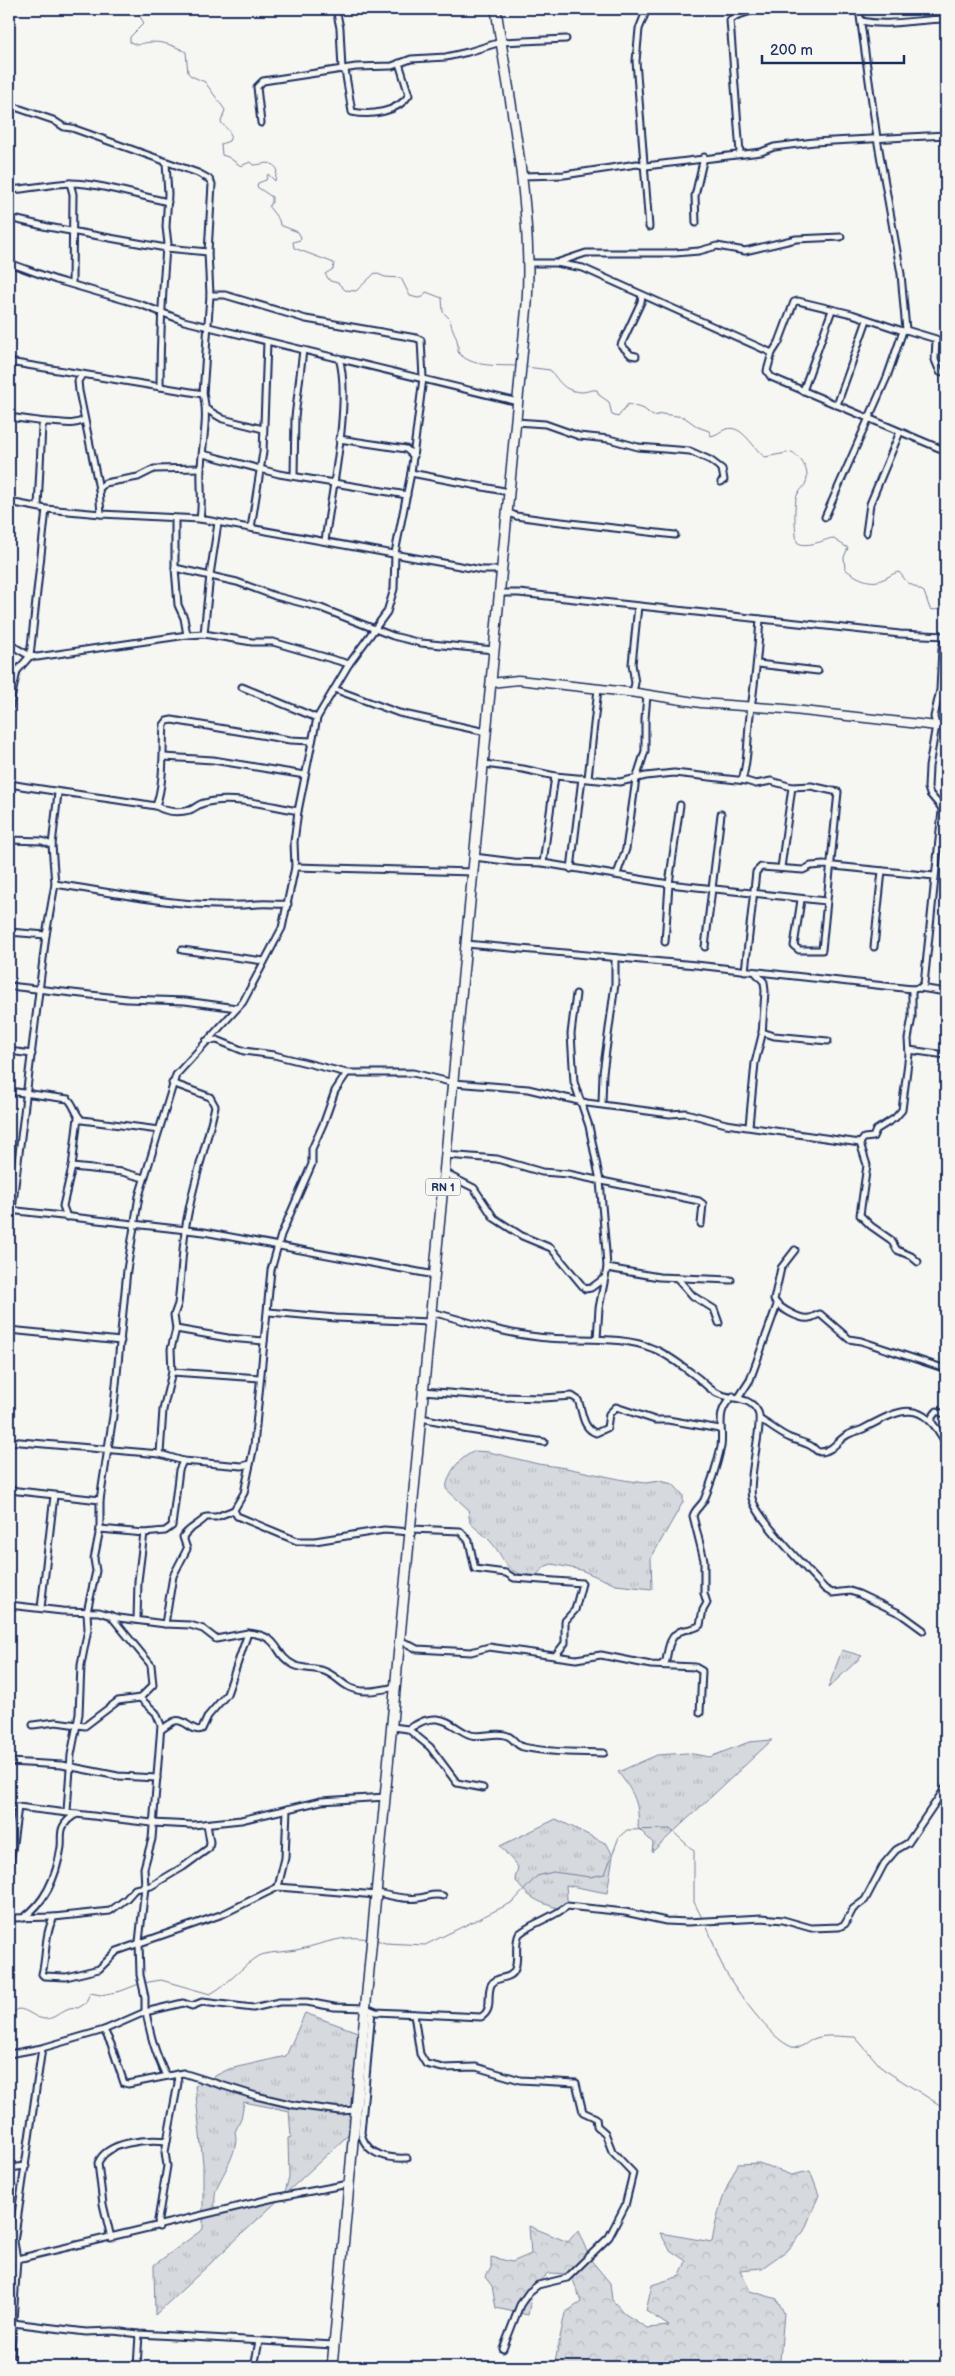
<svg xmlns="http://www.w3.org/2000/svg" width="955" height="2376" font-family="'Balsamiq Sans',sans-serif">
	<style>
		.grass { fill: url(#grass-tufts); stroke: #78849e; fill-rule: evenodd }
		.forest { fill: url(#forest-crowns); stroke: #78849e }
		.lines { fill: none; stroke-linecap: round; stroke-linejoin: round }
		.stream { stroke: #717e99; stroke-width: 1 }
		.street-casing { stroke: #1b2f5e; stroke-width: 9 }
		.secondary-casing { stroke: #1b2f5e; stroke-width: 11 }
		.primary-casing { stroke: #1b2f5e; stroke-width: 12 }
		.street { stroke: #f6f6f2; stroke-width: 5 }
		.secondary { stroke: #f6f6f2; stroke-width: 8 }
		.primary { stroke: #f6f6f2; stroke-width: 9 }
		.labels { text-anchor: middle; stroke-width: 5; stroke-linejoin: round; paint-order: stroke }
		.shield { fill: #f6f6f2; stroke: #5d6b8a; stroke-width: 1 }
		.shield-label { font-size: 11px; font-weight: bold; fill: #1b2f5e }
	</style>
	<defs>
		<pattern id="grass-tufts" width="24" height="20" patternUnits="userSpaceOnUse" patternTransform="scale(1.25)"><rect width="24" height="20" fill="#d6d9dd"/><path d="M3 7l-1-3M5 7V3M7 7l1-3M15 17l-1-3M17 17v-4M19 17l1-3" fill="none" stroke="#b7bbc0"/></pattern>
		<pattern id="forest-crowns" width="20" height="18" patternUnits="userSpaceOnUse" patternTransform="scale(1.25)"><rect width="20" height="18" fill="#d6d9dd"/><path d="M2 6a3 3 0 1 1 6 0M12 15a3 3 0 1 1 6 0" fill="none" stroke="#b7bbc0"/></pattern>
	</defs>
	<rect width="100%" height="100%" fill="#f6f6f2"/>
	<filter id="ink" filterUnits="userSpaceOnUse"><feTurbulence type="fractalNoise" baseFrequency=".02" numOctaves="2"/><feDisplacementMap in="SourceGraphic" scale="10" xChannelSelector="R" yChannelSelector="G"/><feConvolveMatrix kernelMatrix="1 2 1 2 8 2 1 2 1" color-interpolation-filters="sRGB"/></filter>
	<g filter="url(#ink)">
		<g class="grass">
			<path d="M475,1451L489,1452L538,1464L566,1468L624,1480L646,1483L660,1481L673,1484L683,1495V1502L651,1558L652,1589L616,1585L581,1570L552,1564L546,1566L535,1576C503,1574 508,1562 491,1542C485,1535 476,1529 470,1523L468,1509L446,1489C448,1472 459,1458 475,1451Z"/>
			<path d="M842,1650L862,1656L828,1688Z"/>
			<path d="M772,1740L652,1852L653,1843L638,1828C640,1802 633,1792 618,1772L657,1755L687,1753L710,1757L749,1742Z"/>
			<path d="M556,1819L607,1844L613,1856L607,1893L566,1885L568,1911C546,1905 527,1900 515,1879L518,1867L500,1846Z"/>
			<path d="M305,2013L366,2035L358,2126L155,2315L154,2265L203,2229V2164L195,2086L229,2069L286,2056ZM244,2102L289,2111L291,2137L288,2138L289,2177L285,2192L278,2198L249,2201L215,2210C215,2203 214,2193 217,2187C224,2172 240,2148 235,2132L241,2119Z"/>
		</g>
		<path class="forest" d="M759,2163L791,2175L810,2171L819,2195L804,2231L789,2249L762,2268L740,2270L750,2291L777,2299L784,2313L780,2360L775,2367H554L565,2313L581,2302L571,2274L548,2273L533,2287L528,2315L496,2308L492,2286L485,2277L491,2268V2257L512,2262L531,2254L529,2226L568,2242L578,2230L590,2259L610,2283L612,2300L625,2314L647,2328L669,2326L646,2311L652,2285L680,2276L686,2261L670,2250L660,2233L712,2242C717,2213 724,2190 738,2164Z"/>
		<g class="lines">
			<g class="stream">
				<path d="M135,9L144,23L130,37V42L137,45C154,39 170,43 186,52L188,73L191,76L205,82L225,110L221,122C225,129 234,131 229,141L221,144L222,155L228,157L241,166L250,162L253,165C263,165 270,159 277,169L275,181L268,174L266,180L258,183L257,187L272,197V202L269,207L279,220L280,225L298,232L301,237L300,240L293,242L294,248L334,263L333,269L325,274L330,281L338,283L345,290L356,291L375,273L385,277L401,278L410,296L418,298L423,297L426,292L442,298L443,312L450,319C452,333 459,336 458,352C471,368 498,365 517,366"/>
				<path d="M526,367L550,370C560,382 563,391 582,392C587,392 592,389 597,390L599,395L609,402L612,415L618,417L628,404L644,409L653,416L662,414L684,417L698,427L709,431L711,436C717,435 720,431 726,429C743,424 753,449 765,457L792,452C801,458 810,470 806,482C804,489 797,491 796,499C794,510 795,531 797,542C805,549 824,540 832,538L848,548L844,557L845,569C854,576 869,585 881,580C888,578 892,573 899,572L907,582L924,592L930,609C935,611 942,609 946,605V599"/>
				<path d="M946,1157L942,1218L946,1228"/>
				<path d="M705,1923C713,1938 716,1955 724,1969C735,1989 771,2040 792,2047C802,2050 808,2040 816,2038C827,2034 843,2037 855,2037L883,2069L946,2109"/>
				<path d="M377,1940L385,1943L425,1945L513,1902L537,1876L553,1872L590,1877L605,1874L619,1837L627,1830L670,1829L694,1851V1902L703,1920"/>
				<path d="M143,1983L161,1980L210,1994C229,1984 241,1967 259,1956C266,1952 287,1952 296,1950C321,1945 342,1934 368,1939"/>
				<path d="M9,2022L12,2014L18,2009C27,2009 35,2018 44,2019C58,2020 64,2004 78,2008L86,2003L90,1993L101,1995L121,1991L139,1984"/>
			</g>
			<g class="street-casing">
				<g id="street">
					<path d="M336,9L340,28L342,70"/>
					<path d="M647,9L639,29L636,61L649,227"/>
					<path d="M861,21C889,27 918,19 946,19"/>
					<path d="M345,70L352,112C371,116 398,112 409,95L399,63"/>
					<path d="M9,105L53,120L64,127L72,128L198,173L209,179L212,184L208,252L210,295L203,394C209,416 202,445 201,468C200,485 203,501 200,519"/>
					<path d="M261,123L257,87L263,81L356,67L392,66L411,59L446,57L468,52L501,42L566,39"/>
					<path d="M740,153L730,20L736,16L757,9"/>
					<path d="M521,176L564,175L637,164L646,166L761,152L774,147L814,142L946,135"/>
					<path d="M70,183L73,194L72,283"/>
					<path d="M9,190C29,189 50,184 70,183C99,183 139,196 168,202"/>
					<path d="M9,218L48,227L166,248L208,252"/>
					<path d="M696,223L695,196L704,157"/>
					<path d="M559,262L586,253H675L699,251L717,246L745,251L796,239L841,237"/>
					<path d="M9,263L56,280L142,305L184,321L518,402"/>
					<path d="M530,263H556L583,268L772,353L767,371L771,377L946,451"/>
					<path d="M906,330L936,339L935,360L940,372"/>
					<path d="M772,353L779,342L794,302L798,301L852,314L903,331"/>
					<path d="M636,356L631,355L621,345L641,302L642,295"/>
					<path d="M9,362L203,394"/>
					<path d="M82,375L78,381L79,391L99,489L101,514"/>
					<path d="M160,387C160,340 162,294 166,248L168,244L166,227L168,194L166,163"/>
					<path d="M803,391L832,310"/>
					<path d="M837,405L867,320"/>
					<path d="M206,409L223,419L263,429"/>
					<path d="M9,417L45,422"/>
					<path d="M516,422L545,424L579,436L609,439L638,447L690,451L710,460L722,469L724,480L721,482"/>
					<path d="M339,439L406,449L414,456"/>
					<path d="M203,454L279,474L407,495"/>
					<path d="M411,473L509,492"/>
					<path d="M294,476L295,417L303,350"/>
					<path d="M99,489L105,483L138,477L154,469L201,468"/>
					<path d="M9,502L46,509L101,514L200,519L482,570H502"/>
					<path d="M38,507L42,426L45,422C59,421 71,427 84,420"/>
					<path d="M507,512L516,516L544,520L675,535"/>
					<path d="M825,517L887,377L903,331L906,330L901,274L877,138L859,9"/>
					<path d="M175,519V568L178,605L184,618L187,635"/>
					<path d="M251,528L263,452L267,342"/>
					<path d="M866,533L870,504L900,432"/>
					<path d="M325,541C331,495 352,400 339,358"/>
					<path d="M175,568L237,582L275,596L321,608L393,636L421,643L494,650"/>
					<path d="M499,593H519L900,634L946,636"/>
					<path d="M204,634L210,575L218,523"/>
					<path d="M9,644L30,656L37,657L187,635L204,634L252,642H273L349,664"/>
					<path d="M758,664L818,671"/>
					<path d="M242,687L317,718"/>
					<path d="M334,689L399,713L486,732"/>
					<path d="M633,692L635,683L632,664L638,606"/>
					<path d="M9,709L17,671L30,656L46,509"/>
					<path d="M164,757L213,760L305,775"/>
					<path d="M484,764L523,769L555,776L620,782L646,776L674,773L746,781L756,784L771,781L792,787L811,786L838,792L822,950H799L794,946L801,900"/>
					<path d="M588,778L598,689"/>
					<path d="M742,780C749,759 747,737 750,715C755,683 758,651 760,619"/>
					<path d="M9,784C58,792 107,798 156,806C166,812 178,813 190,810C195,808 199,804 204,803C230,795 271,806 298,811"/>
					<path d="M156,806C165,780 162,752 164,725L167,721L172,720L290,740L312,741"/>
					<path d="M9,840L42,841L52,845"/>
					<path d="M474,857L514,862L543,863L669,884L826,901"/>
					<path d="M543,863L555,776"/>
					<path d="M295,867L473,872"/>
					<path d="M781,868L792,787"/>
					<path d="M571,869L582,778"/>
					<path d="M617,874L626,849L636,779L645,751V719L647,695"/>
					<path d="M55,884C122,894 191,910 258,904C268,903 278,905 288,904"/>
					<path d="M9,932L46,935"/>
					<path d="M665,942L669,884L680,805"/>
					<path d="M466,944L696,965L912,989L920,988L924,984L942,811L941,807L930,794L928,788L929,767L936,725L934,717L940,690L942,648L945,636"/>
					<path d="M705,947L721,814"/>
					<path d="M874,947L882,871"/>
					<path d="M182,950L264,961"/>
					<path d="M745,971L756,872L761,867L803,870L811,866L824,865L934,876"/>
					<path d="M9,986L127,999L185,1001L237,1008"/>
					<path d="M920,988L946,992"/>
					<path d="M576,994L571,1034L574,1082L589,1126L600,1181L606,1252L607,1268L599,1308L597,1339"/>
					<path d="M762,1032L774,1036L828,1041"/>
					<path d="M206,1041L217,1040L244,1051L274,1055L347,1073H413L454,1083L528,1089L587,1103L670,1114L686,1113L726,1124L860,1143"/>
					<path d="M909,1050L946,1055"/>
					<path d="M9,1051L32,1054"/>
					<path d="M347,1073L335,1091L324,1122L312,1149V1164L281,1235L271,1270L254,1446L244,1493L234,1510L237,1516L297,1541H315L384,1530L411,1532"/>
					<path d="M9,1091L68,1099C75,1105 75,1115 82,1120L159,1130"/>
					<path d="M602,1104L603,1073L615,984V958"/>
					<path d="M749,1126L755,1063L762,1035L765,991L764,982L756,973"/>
					<path d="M860,1143L864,1138L873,1137L876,1130L895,1118L902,1110L909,1054L908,1039L912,1017V989"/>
					<path d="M860,1143L867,1165L860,1215L871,1226L891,1240L897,1250L911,1256L918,1262"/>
					<path d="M446,1155L497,1159L542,1172L568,1174L699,1201L703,1204L701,1224"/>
					<path d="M72,1167L122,1172L144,1178"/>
					<path d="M445,1171L452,1177L474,1188L494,1218L522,1236L551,1248L585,1289L591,1288L603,1279"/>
					<path d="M9,1210L204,1232L435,1275"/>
					<path d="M12,1210L46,935L55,884L52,845L58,793"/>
					<path d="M67,1217L63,1206L72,1167L78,1117"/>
					<path d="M795,1250L781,1268L774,1300C779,1308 800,1320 809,1318C813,1318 815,1315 820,1314L849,1339L861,1341L946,1369"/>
					<path d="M607,1268L659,1277L731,1280"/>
					<path d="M677,1278L693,1296L714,1309L719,1323"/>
					<path d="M269,1312L336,1318L430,1322"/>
					<path d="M431,1312C467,1321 501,1333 538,1337C574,1342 620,1334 654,1349C669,1355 685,1368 698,1378C704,1383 711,1391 719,1394C733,1400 750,1396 758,1412C764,1423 747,1480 752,1498C756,1518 809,1571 825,1589L832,1593L850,1591L859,1594L901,1614L923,1630"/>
					<path d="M176,1329L228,1338L264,1341"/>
					<path d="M9,1330L121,1341"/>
					<path d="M172,1372L260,1378"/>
					<path d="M423,1391L498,1397L544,1398L572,1396L578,1400C583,1412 582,1428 596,1433L607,1428L609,1414L616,1407L655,1420H668L720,1429"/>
					<path d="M739,1397L750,1380L777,1305"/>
					<path d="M421,1418L452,1424L463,1429L544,1442"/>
					<path d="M761,1420C769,1425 782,1435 790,1438C797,1441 804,1442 811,1446C815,1448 816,1452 820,1452C833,1452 839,1438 849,1434C853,1432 859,1431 863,1429C902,1408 922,1398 946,1444"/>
					<path d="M932,1422V1417L937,1411L946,1415"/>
					<path d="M9,1441L160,1454L183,1461"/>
					<path d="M160,1454L163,1410L172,1372L171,1349L176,1329L174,1315L178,1304C181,1279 182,1255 185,1231C191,1188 206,1148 215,1106L210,1097L172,1083"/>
					<path d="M9,1490L100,1500"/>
					<path d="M100,1529L144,1533"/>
					<path d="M411,1529L460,1531L469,1541L475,1569L506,1573L514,1578L582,1583L575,1610L565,1621V1643L555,1656"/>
					<path d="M9,1605L62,1611L99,1612L119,1618L165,1624L190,1625L203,1629L216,1639L248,1633"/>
					<path d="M41,1608L54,1496"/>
					<path d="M110,1615L151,1665L153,1685L140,1698L156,1713L161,1725L152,1839L144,1868L145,1887L139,1942L140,1975L145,1997V2012"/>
					<path d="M137,1620L138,1581L144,1533L165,1531L172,1526L179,1470L183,1461L242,1466L250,1464"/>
					<path d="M165,1624L173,1576L187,1549L183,1537C188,1528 199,1525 206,1517H216L234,1510"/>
					<path d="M400,1640L417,1649L471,1652L489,1647L576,1659L601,1655L651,1665L695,1667L702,1671L700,1713"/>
					<path d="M661,1665L666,1661C668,1648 670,1633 684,1630C691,1629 695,1629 700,1625L703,1610L707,1603L704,1593V1560L693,1516C695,1509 701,1506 704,1500C711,1484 717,1464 721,1447C724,1426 714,1413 733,1396"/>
					<path d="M33,1725L56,1722L85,1726L118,1701L140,1698"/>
					<path d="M393,1727L408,1729L430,1747L457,1783L483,1788"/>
					<path d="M408,1729C418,1724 425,1718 437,1719C451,1720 458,1731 471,1735C482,1738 493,1732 505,1735C514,1737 515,1745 523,1747C549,1753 578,1752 604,1753"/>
					<path d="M161,1730C165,1727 170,1723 175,1721C185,1718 192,1733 202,1729L208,1716L227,1694L248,1633C283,1636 272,1654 294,1665C302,1669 315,1668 324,1671C333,1674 339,1681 347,1686C361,1695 380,1690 396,1687"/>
					<path d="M9,1762L62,1765L118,1776L157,1778"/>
					<path d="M9,1806L152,1823L193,1825L241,1820L321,1801L386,1797"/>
					<path d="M67,1811L71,1755L79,1714L81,1665L88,1629L87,1612L96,1571L94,1559L100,1529V1500L113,1416L127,1270L139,1196L176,1075L243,1002L282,928L295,867L294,842L298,811L317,718L349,664L387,612L394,589L395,553L411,473L423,378L421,340L416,338L306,319L225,295H210"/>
					<path d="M207,1824L210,1842L209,1848L183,1867L151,1886L135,1889L126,1899L110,1911L54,1917C44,1934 47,1955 42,1974L44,1976L66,1977L99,1969L117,1951L223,1914L278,1887L377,1895"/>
					<path d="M9,1872L18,1807"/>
					<path d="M278,1887L285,1858L287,1809"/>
					<path d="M378,1893C390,1896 406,1900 419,1898C428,1897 434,1893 443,1896"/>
					<path d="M9,1916L12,1918L54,1917"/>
					<path d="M23,1918C46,1902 57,1874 61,1847C62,1840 60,1833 63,1827C66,1821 71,1817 77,1814"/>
					<path d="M372,2011L361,2133C366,2155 388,2159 407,2158"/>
					<path d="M146,2012C151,2038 155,2052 166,2076"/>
					<path d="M414,2014L420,2054L426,2064L443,2068L476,2067L520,2080L576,2083L583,2112L596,2118L597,2126L605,2133L612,2151L633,2173L625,2206L609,2237L567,2278L538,2285L529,2292L520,2305L503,2349"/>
					<path d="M104,2030L111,2044L124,2083L128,2084L183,2073L256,2096L294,2105L340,2111L356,2110"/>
					<path d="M9,2054L42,2048L104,2030L145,2012L183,2003L192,2006L202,2002L253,2008L279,2002H307L334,2007L366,2008L376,2012L481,2017C494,2009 486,1997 491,1985C496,1975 511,1981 515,1969C519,1957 514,1945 519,1934C533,1922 553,1918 567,1906L625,1912L666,1921L688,1922L762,1918L783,1920L811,1928L839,1927L845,1924L853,1909L865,1900L884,1864L896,1850L908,1843L946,1787"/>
					<path d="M9,2168L26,2166"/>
					<path d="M159,2227L158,2220L167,2166L165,2152L178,2083L177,2074"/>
					<path d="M111,2238L103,2204L98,2163C107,2141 147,2139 167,2141"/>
					<path d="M9,2261L274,2198L349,2184"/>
					<path d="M13,2323L86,2332L113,2331L139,2334L334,2345"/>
					<path d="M10,2367L17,2259L14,2242L42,2048"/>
					<path d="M137,2367L139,2334"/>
					<path d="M254,2367L259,2341"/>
				</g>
			</g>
			<g class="secondary-casing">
				<path id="secondary" d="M491,683L518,680L637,693L701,703L785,709L946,727"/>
			</g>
			<g class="primary-casing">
				<path id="primary" d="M332,2367L401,1626L527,304C533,204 510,107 496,9"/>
			</g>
			<use href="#street" class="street"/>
			<use href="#secondary" class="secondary"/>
			<use href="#primary" class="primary"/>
		</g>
	</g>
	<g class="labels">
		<rect class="shield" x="425.5" y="1178.5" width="35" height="17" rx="4"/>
		<g class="shield-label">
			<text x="443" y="1191">RN 1</text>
		</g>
	</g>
	<rect width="955" height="2376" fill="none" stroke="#f6f6f2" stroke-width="30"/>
	<rect x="15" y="15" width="925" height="2346" fill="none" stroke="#1b2f5e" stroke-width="2" filter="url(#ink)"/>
	<path d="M762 55v8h142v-8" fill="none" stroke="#1b2f5e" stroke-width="2.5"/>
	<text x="770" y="55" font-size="15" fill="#1b2f5e" stroke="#f6f6f2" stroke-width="4" paint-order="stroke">200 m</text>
</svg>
